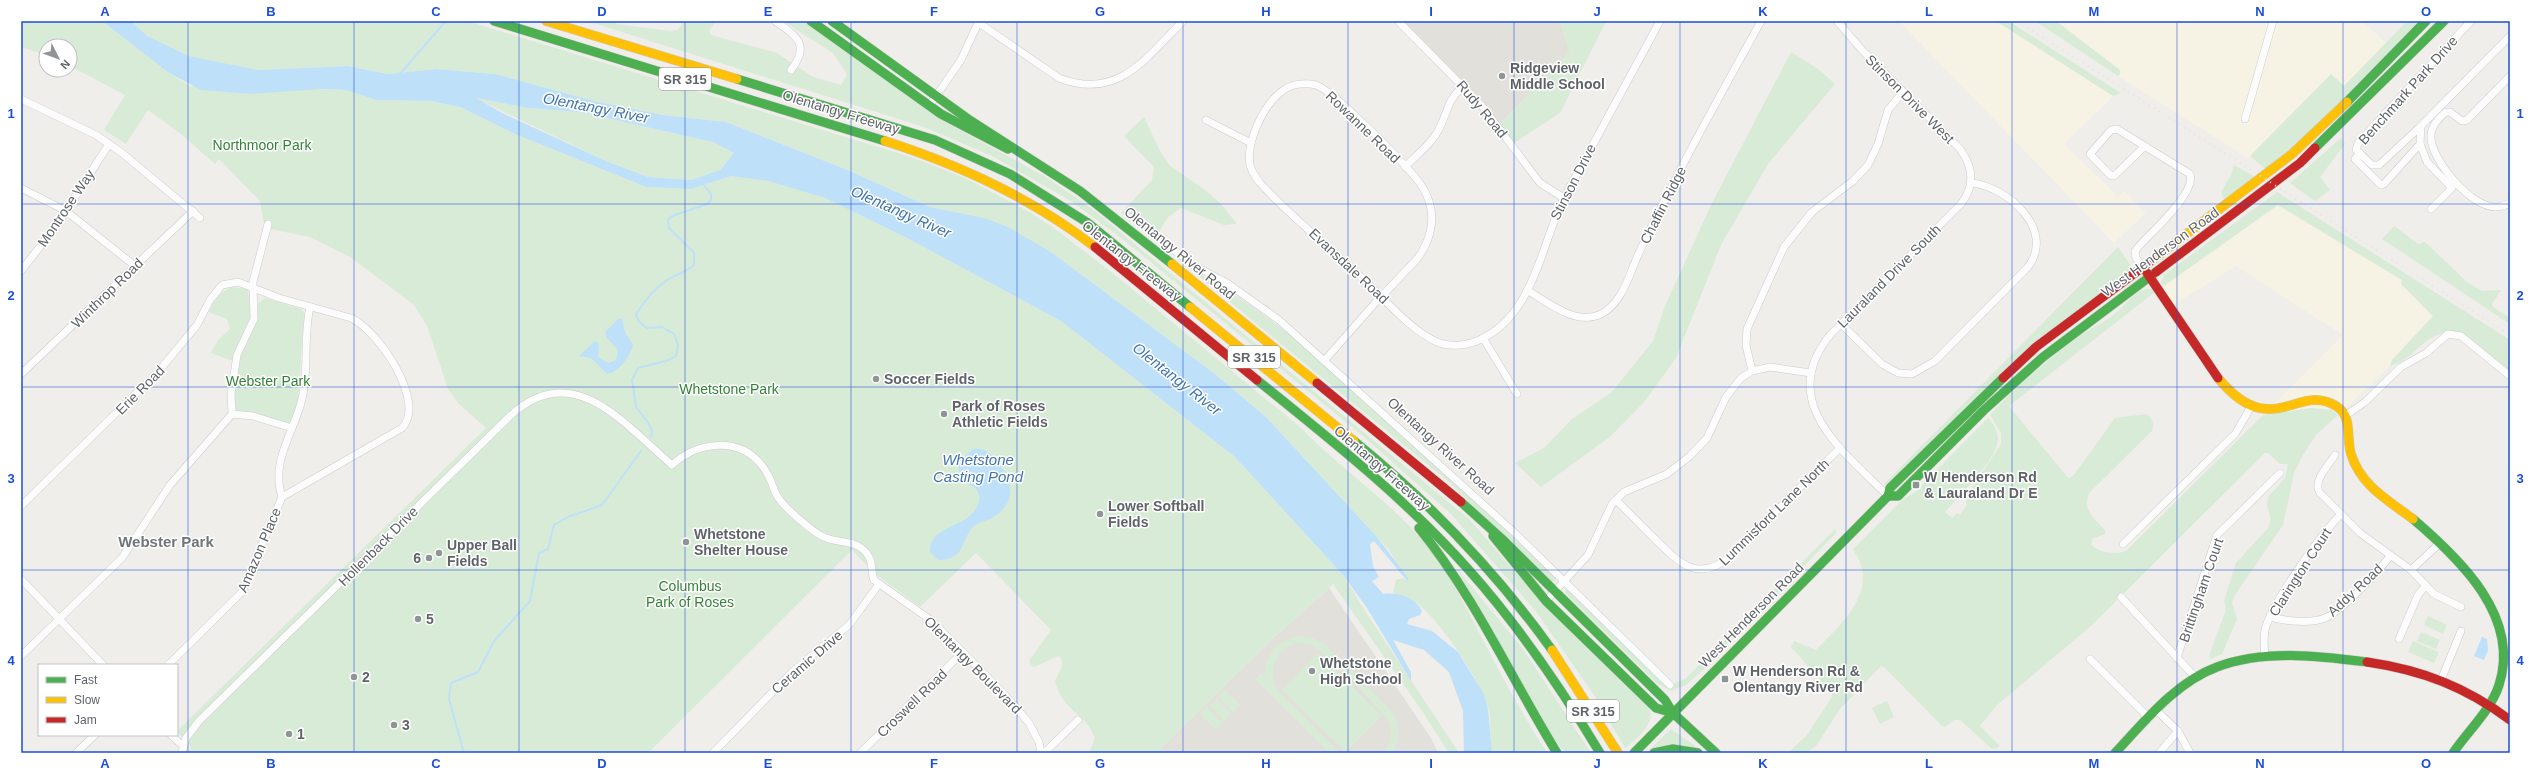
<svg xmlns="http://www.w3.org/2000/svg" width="2531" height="774" font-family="Helvetica,sans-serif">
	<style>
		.commercial { fill: #f7f3e4 }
		.education { fill: #e2e0da }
		.green { fill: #d8ebd6 }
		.water { fill: #bfe0f9; fill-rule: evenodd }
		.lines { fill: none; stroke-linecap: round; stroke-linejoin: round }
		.stream { stroke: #bfe0f9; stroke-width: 2 }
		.street-casing { stroke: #cbcccc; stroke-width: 8 }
		.fast-casing { stroke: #cacacb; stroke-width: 10 }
		.slow-casing { stroke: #cacacb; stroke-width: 10 }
		.jam-casing { stroke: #cacacb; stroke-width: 10 }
		.street { stroke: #fdfcfc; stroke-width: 7 }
		.fast { stroke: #4caf50; stroke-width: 9 }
		.slow { stroke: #ffc107; stroke-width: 9 }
		.jam { stroke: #c62828; stroke-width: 9 }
		.rail { stroke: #e4e4e4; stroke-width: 2; stroke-dasharray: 1 5; stroke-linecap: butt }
		.grid { fill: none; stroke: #1d4ed8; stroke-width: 1; stroke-opacity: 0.55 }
		.poi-dot { fill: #919496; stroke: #fff; stroke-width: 1.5 }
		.labels { text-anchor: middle; stroke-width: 3; stroke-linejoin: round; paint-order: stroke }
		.shield { fill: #fff; stroke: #8f9295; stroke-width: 1 }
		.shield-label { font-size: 13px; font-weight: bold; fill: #5f6368 }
		.poi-label { font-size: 14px; font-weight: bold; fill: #5f6368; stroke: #fff; text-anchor: start }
		.street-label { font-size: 14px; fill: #5f6368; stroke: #fff }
		.park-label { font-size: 14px; fill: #348238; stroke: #fff }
		.water-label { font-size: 15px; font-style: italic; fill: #4174aa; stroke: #fff }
		.neighbourhood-label { font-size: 15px; font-weight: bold; fill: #70757a; stroke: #fff }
		.neatline { fill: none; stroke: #1d4ed8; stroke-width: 1.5 }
		.grid-label { font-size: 13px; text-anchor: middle; font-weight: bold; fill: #1d4ed8 }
	</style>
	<rect width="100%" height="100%" fill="#efeeea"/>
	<g class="commercial">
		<path d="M1899,21H1996L2113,96L2064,144L2118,197L2124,191L2146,213L2114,243Z"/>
		<path d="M2056,21H2362L2386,43L2344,86L2331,74L2248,158L2118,76L2120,74Z"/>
		<path d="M2277,205L2402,280L2401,284L2433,317L2392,360L2390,366L2338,415L2331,409L2311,408L2263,415L2343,335L2236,266L2171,306L2159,289Z"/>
	</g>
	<g class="education">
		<path d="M1402,21H1560L1570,52L1500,124L1481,99Z"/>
		<path d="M1329,588L1431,738L1438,753H1156L1270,641Z"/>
	</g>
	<g class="green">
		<path d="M21,21H102L169,73L190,86L346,90L376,100L431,101L460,107L515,134L646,187L691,189L731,176L768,181L825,198L907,238L1061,321L1235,457L1343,575L1365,611L1459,753H1449L1422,711L1333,584L1270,641L1156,753H1089L1095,738C1085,711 1063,713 1055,681C1058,673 1067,663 1059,656L1034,667L1031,665L1029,661L1051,630L976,553L920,607L874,573L852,550L648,753H189L191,747L177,731L486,428L458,403L448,389L427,326L414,305L350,257L310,237L265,228L260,201L219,159L215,164L181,134L148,110L126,144L104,130L125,95L70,66V46H46V55L21,47Z"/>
		<path d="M131,21H467L914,158L965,178L1031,213L1058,231L1110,271L1301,428C1342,471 1394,503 1431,551C1457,585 1474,624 1494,661C1510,692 1528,723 1547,753H1492C1489,738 1492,722 1488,707C1481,681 1440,621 1418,604C1410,599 1402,596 1393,593L1396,580L1403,578L1408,582L1389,550L1377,537L1267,418L1215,374L1051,252L984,218L930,207L845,169L726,122L663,115L594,101L495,74L436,69L388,74L348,66L259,70L189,56L147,36Z"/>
		<path d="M587,21H613L616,24L670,31L678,30L684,21H716L709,31L711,35L777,53L813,77L841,85L847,74L833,53L783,21H804L941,120L1044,176L1091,208L1469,519L1532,591L1648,706C1658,720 1638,739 1625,748L1596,698L1535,610L1451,514L1364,437L1125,241L1071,201L994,157L924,127Z"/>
		<path d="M1560,21H1606L1560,113L1514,143L1500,124L1570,52Z"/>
		<path d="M1996,21H2008L2121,93L2113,96Z"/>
		<path d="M2035,21H2056L2120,70V74L2118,76Z"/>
		<path d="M2407,21H2421L2306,138L2267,170L2250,156L2331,74L2344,86Z"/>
		<path d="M1791,52L1818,69L1835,84L1768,164L1721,245L1676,358L1645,401L1611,436L1541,487L1515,463L1544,448L1572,419L1612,392L1653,341L1665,306L1711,205Z"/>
		<path d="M475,98L528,108L580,112L713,142L734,153L720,170L691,180L648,177L606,161Z"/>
		<path d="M1144,117L1160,151L1170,166L1204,189L1221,204L1237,224L1224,225L1181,208L1168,217L1154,240L1121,213L1152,180L1154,167L1124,136Z"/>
		<path d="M2341,138L2345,144L2320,177L2330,190L2315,201L2290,183Z"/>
		<path d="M2234,165L2256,177L2224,199L2221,192L2231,175Z"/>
		<path d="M2277,192L2510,340V371C2480,351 2460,313 2423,344C2413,352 2403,363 2390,366L2392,360L2433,316L2401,284L2402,280L2278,205L2164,286L2161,283L2164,275Z"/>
		<path d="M2394,226L2418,244L2425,242L2467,282L2482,291L2501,290L2492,304L2493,307L2510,318V324L2382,239Z"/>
		<path d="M2118,247L2133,269L2014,360L1888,484L1883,485Z"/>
		<path d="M1190,269C1263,306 1325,363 1385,418C1443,470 1499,524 1556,578V581H1549L1450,483Z"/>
		<path d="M231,287L248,289L251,317L233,361L211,353L218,340L230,329L227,319L209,312C214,300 219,293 231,287Z"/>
		<path d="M2146,289H2153L2155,292L2009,406L2068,478L2073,476L2115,418L2146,414C2153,419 2154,423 2152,431L2089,493C2082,510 2095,519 2105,530V534L2092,539L2091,545C2100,553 2116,555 2126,551L2263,415L2311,408L2331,410L2338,415L2316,435L2303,455L2294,473L2283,525L2235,595L2232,603L2237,619L2222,654L2211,659L2209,656L2226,610L2224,601L2236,563L2268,528L2271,519L2267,505L2268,497L2285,478L2288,464H2280L2268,453H2265L2092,625L1996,706L1980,726L1999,745L1998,748L1992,749L1960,720H1954L1945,727L1942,726L1885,668L1881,666L1840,709L1816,746L1806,753H1788L1807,735L1832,697V693L1791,647L1794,641L1816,650C1835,630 1869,601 1862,569C1861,562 1856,555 1853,549L1903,499L1914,493L1988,418C1993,424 1998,431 1998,440C1996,461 1959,496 1945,512L1952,518L1957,513L1960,515L1966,506V497L2001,444V433L1990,415C2016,386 2046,361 2077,338C2089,329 2102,324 2113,315C2124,308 2133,292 2146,289Z"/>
		<path d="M265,298L301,309L304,313L298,403L290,424L235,411C231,389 246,307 265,298Z"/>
		<path d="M1836,528V533L1705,668L1686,685L1671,691L1658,684L1565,593V590H1568L1670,685L1685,679Z"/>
		<path d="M1457,569L1523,649L1591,753H1565L1548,731Z"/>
		<path d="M2428,616L2447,625L2443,634L2424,625Z"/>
		<path d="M2421,632L2440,640L2436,649L2417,641Z"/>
		<path d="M1301,636L1313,638L1323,643L1392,711C1400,725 1401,739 1393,753H1383C1390,745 1393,735 1390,725C1386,713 1323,649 1311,645C1281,635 1261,671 1281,694L1340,753H1330L1255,679L1261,674L1265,677C1264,654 1279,638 1301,636Z"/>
		<path d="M2413,641L2439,652L2434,663L2408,652Z"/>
		<path d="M1318,653L1382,716L1346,752L1282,690Z"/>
		<path d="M1225,690L1240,705L1233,712L1218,696Z"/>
		<path d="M1216,699L1231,714L1224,721L1209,705Z"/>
		<path d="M1887,701L1894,717L1880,724L1872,708Z"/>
		<path d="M1207,707L1222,723L1215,729L1200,714Z"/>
		<path d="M1671,729L1702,751L1659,748L1646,753Z"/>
	</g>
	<g class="water">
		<path d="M102,21H131L147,36L189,56L259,70L348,66L388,74L436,69L495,74L594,101L663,115L726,122L845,169L930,207L984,218L1008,227L1051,252L1215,374L1267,418L1377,537L1408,578V582L1374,541L1370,544L1373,566L1379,577L1372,581L1383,594C1397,592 1415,597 1422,611L1420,615L1409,619L1407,624L1432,631L1458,652L1484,694L1488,709L1492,753H1464L1463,711L1449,672L1424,650L1393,640L1411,672V681L1367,608L1343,575L1235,457L1061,321L907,238L825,198L768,181L731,176L691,189L646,187L515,134L460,107L431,101L376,100L346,90L322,89L250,94L201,90L169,73ZM476,98L528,108L580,112L713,142L734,153L720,170L691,180L648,177L606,161L504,114Z"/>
		<path d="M619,318L622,319L625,332L633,345C631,355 618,373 607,374L591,358L579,356L595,341L599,343L598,357L608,363L616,360L618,350L606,337L605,332Z"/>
		<path d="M974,449C985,448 990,453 997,461C1013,481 1018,502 992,518C985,522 979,521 973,527C960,541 966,560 938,560L930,552C929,532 951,528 964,520C974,515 985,500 976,489C972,485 965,483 960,479C956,464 961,457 974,449Z"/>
		<path d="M2482,637L2487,639L2488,650L2484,660L2474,656Z"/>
	</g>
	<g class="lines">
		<g class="stream">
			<path d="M400,74L445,22"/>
			<path d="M651,437L652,431L649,424L636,407L632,380L638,368L669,360L676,356L678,345L674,334L662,327L647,328L639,322L636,315C644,300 653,290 667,280C676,275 686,272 694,265V253L669,228L668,220L672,216L707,204L711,200V194L704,185"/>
			<path d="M464,753L449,699L451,683L478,672L494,641L530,601L539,553L548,549L554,525L568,517L602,505L641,451"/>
		</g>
		<g class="street-casing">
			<g id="street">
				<path d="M775,21C796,36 811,44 791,70"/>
				<path d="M1398,21L1482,106L1540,183L1564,198"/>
				<path d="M1837,21L1862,50L1960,149C1974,168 1975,186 1961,204L1830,335C1776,402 1843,451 1888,496"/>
				<path d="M979,23L1059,78C1118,101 1146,58 1183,21"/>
				<path d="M2510,76L2467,120L2462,121L2450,112H2446C2438,118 2430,128 2431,138C2432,161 2471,207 2495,207C2500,207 2506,205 2510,203"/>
				<path d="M21,99L96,135L122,153L200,218"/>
				<path d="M929,106L961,60L979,21"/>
				<path d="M2245,119L2273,21"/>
				<path d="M1206,120L1251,143"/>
				<path d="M2421,126L2379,165H2372L2356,150L2358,143L2471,21"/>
				<path d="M2420,144L2427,162L2452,188L2431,209"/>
				<path d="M2360,153L2355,159L2381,185L2384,184L2420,144L2421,126L2510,36"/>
				<path d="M1405,167C1416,155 1432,144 1439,129C1449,110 1446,102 1463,86"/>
				<path d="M21,188L66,211L135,266"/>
				<path d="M1175,251L1193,265L1227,283L1279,320L1516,534L1670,685"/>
				<path d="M2143,267L2136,258L2135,251C2147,235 2197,194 2190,174L2117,129L2111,130L2090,154L2110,175L2114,176L2145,146"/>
				<path d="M21,271L57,225L109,144"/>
				<path d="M1527,290C1547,302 1575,325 1599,315C1622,305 1629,275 1638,255C1675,175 1719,98 1761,21"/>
				<path d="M1841,324L1882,364L1898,373L1912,374L1935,361L2028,267C2056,230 2008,187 1972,183"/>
				<path d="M1483,338L1517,394"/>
				<path d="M1324,361L1376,302L1382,296L1417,259C1429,243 1436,222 1429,201C1426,192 1421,184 1415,177C1400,159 1334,91 1316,85C1304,82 1290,84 1281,92C1263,106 1246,142 1250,165C1252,172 1256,178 1260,183C1292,218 1331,248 1365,281C1387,301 1409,329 1437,342C1449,347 1465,346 1477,341C1534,317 1540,247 1564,198L1660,21"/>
				<path d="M1752,371L1746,345L1747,329L1784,247L1812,212L1853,181L1868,165L1878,144L1888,110L1903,92"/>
				<path d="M21,374L193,211"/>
				<path d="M232,414L253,416L292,428"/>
				<path d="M2345,416L2365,402L2401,367L2426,353L2448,334L2461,336L2510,376"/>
				<path d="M2335,455C2329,465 2312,481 2320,493L2360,533L2411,570L2434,594L2461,607"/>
				<path d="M282,497C270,461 294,433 302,399C309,369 303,338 310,307"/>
				<path d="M1616,500C1629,513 1642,526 1655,539C1680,564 1698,583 1731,556L1840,448"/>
				<path d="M21,506L158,372L197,325L210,300L222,285L238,282L279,298L351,318C378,330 427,402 402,428L282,497L242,592L168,665"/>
				<path d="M2123,544L2235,434L2251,407"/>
				<path d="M2411,570L2440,543"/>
				<path d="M21,579L103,665"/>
				<path d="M2121,597L2196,678"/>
				<path d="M1546,601L1588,555L1612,504L1624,492L1667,474L1690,456L1707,438L1726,397L1741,378L1752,371L1770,367L1811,373"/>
				<path d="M2270,617C2286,621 2310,624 2325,618C2342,611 2378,572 2390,556"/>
				<path d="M2399,639L2418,595L2426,585"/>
				<path d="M21,656L122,558L170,485L232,414L231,394L237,355L254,319L253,282L268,224"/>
				<path d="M2265,657C2264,647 2263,636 2266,626C2277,596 2319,537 2341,514"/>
				<path d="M2177,658L2217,535L2280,473"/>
				<path d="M2090,659L2149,718"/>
				<path d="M2441,680L2461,631"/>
				<path d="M2157,711L2178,731L2190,753"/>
				<path d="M171,735L183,746"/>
				<path d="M76,753L95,735"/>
				<path d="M182,753L186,738L199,721L509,417C572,357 623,423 672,465C698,441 740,436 763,467C770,475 772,485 776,494C781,504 791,512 799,519C807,526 816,534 826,538C842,544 859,539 869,557C873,564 871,573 874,580L932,621L1006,696L1029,723L1039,742L1041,753"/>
				<path d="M713,753L792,672L849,625L879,584"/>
				<path d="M860,753L963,652"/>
				<path d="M1044,753L1078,720"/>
				<path d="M2159,753L2178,731"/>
			</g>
		</g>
		<g class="fast-casing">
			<g id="fast">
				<path d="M494,21L885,141"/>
				<path d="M811,21L941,114L1008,149"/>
				<path d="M832,21L968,119L1080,191L1172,264"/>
				<path d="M737,79L935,140L1010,174L1088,223L1190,307"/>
				<path d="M2347,102L2426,21"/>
				<path d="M2315,148L2444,21"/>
				<path d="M1257,380C1330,439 1405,498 1468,569C1519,626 1561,688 1600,753"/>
				<path d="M1354,441C1429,502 1496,572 1552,650"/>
				<path d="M1888,496H1898L1984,410L2043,357L2156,272"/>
				<path d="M1461,502L1502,539L1665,700L1673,713L1716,753"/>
				<path d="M2413,519C2460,559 2521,617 2499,685C2491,710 2468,731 2453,753"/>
				<path d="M1419,528C1475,597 1511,678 1557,753"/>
				<path d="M1493,536L1546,601L1656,708L1673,713"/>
				<path d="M1634,753L1888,496L1890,488L2003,378"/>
				<path d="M1654,753L1673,749L1698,753"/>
				<path d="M2115,753C2144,722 2176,682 2217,667C2264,649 2319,656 2367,662"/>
			</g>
		</g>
		<g class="slow-casing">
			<g id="slow">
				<path d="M546,21L737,79"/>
				<path d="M885,141C960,165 1032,198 1095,247"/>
				<path d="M2151,261L2292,154L2347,102"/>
				<path d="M1172,264L1317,383"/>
				<path d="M1190,307L1354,441"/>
				<path d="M2218,378C2272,443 2297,382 2336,406C2353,416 2346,438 2351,454C2361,486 2388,500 2413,519"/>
				<path d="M1552,650L1618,753"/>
			</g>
		</g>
		<g class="jam-casing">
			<g id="jam">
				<path d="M1095,247L1257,380"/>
				<path d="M2156,272L2300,163L2315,148"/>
				<path d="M2147,273L2218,378"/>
				<path d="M2003,378L2036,347L2151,261"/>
				<path d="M1317,383L1461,502"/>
				<path d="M2367,662C2422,670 2466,687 2510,720"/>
			</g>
		</g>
		<use href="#street" class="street"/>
		<use href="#fast" class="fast"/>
		<use href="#slow" class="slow"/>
		<use href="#jam" class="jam"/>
		<path class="rail" d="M2017,21L2510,335"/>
	</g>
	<path class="grid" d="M188,21V753M354,21V753M519,21V753M685,21V753M851,21V753M1017,21V753M1183,21V753M1348,21V753M1514,21V753M1680,21V753M1846,21V753M2012,21V753M2177,21V753M2343,21V753M21,204H2510M21,387H2510M21,570H2510"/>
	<g class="poi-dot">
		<circle cx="1502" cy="76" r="4"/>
		<circle cx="876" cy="379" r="4"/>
		<circle cx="944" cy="414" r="4"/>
		<rect x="1912" y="481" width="8" height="8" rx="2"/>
		<circle cx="1100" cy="514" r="4"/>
		<circle cx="686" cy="542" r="4"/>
		<circle cx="439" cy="553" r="4"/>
		<circle cx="429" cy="558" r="4"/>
		<circle cx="418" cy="619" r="4"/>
		<circle cx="1312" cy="671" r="4"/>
		<circle cx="354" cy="677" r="4"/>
		<rect x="1721" y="675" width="8" height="8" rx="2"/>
		<circle cx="394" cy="725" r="4"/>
		<circle cx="289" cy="734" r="4"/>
	</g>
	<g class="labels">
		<g class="shield">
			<rect x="659" y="68" width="52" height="22" rx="3"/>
			<rect x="1228" y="346" width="52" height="22" rx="3"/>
			<rect x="1567" y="700" width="52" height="22" rx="3"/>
		</g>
		<g class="shield-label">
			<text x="685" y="84">SR 315</text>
			<text x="1254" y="362">SR 315</text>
			<text x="1593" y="716">SR 315</text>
		</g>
		<g class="poi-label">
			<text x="1510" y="73">Ridgeview<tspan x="1510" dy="16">Middle School</tspan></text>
			<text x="884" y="384">Soccer Fields</text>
			<text x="952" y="411">Park of Roses<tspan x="952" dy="16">Athletic Fields</tspan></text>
			<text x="1924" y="482">W Henderson Rd<tspan x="1924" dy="16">&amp; Lauraland Dr E</tspan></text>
			<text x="1108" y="511">Lower Softball<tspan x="1108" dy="16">Fields</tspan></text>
			<text x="694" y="539">Whetstone<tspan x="694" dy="16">Shelter House</tspan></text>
			<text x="447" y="550">Upper Ball<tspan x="447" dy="16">Fields</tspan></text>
			<text x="421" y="563" text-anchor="end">6</text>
			<text x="426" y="624">5</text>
			<text x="1320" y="668">Whetstone<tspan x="1320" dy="16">High School</tspan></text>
			<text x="1733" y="676">W Henderson Rd &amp;<tspan x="1733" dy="16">Olentangy River Rd</tspan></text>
			<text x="362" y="682">2</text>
			<text x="402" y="730">3</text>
			<text x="297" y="739">1</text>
		</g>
		<g class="street-label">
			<text transform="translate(2408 90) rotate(-48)" y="5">Benchmark Park Drive</text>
			<text transform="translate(1910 99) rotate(45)" y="5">Stinson Drive West</text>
			<text transform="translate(1482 109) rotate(50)" y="5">Rudy Road</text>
			<text transform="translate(841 112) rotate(17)" y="5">Olentangy Freeway</text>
			<text transform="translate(1363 127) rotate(44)" y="5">Rowanne Road</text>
			<text transform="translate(1573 182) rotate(-63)" y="5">Stinson Drive</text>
			<text transform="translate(1663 205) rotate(-63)" y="5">Chaffin Ridge</text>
			<text transform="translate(66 208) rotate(-56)" y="5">Montrose Way</text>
			<text transform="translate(2160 252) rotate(-36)" y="5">West Henderson Road</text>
			<text transform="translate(1180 253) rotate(39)" y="5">Olentangy River Road</text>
			<text transform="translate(1132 261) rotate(38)" y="5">Olentangy Freeway</text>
			<text transform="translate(1349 266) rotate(43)" y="5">Evansdale Road</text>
			<text transform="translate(1889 276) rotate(-45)" y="5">Lauraland Drive South</text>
			<text transform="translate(107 293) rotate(-44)" y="5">Winthrop Road</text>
			<text transform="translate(140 390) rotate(-45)" y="5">Erie Road</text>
			<text transform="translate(1441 446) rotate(42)" y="5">Olentangy River Road</text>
			<text transform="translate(1382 468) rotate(41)" y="5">Olentangy Freeway</text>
			<text transform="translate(1774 512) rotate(-44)" y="5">Lummisford Lane North</text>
			<text transform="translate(378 546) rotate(-45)" y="5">Hollenback Drive</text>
			<text transform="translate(259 550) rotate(-67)" y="5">Amazon Place</text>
			<text transform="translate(2300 572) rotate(-57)" y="5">Clarington Court</text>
			<text transform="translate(2201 590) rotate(-71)" y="5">Brittingham Court</text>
			<text transform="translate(2355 590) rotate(-43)" y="5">Addy Road</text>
			<text transform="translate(1751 615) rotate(-45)" y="5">West Henderson Road</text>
			<text transform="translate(807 662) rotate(-41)" y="5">Ceramic Drive</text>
			<text transform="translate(973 665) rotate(45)" y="5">Olentangy Boulevard</text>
			<text transform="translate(912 703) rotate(-44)" y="5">Croswell Road</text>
		</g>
		<g class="park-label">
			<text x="262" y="150">Northmoor Park</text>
			<text x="268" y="386">Webster Park</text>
			<text x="729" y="394">Whetstone Park</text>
			<text x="690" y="591">Columbus<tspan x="690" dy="16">Park of Roses</tspan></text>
		</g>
		<g class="water-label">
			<text transform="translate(596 108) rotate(11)" y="5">Olentangy River</text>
			<text transform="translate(901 212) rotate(24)" y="5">Olentangy River</text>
			<text transform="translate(1177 379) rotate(38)" y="5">Olentangy River</text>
			<text x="978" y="465">Whetstone<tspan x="978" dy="17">Casting Pond</tspan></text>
		</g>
		<g class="neighbourhood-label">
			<text x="166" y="547">Webster Park</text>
		</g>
	</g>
	<rect width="2531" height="774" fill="none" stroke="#ffffff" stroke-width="44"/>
	<rect x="38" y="664" width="140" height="72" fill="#ffffff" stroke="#bfc1c3"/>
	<rect x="46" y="677" width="20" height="6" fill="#4caf50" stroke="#bfc1c3"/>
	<text x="74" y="684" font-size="12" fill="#5f6368">Fast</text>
	<rect x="46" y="697" width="20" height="6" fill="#ffc107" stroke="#bfc1c3"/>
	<text x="74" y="704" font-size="12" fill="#5f6368">Slow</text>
	<rect x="46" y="717" width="20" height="6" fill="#c62828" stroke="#bfc1c3"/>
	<text x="74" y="724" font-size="12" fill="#5f6368">Jam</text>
	<g transform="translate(58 58) rotate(132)"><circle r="19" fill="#ffffff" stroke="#bfc1c3"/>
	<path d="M0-3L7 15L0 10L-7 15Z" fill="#919496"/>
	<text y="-6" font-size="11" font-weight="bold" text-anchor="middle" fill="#5f6368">N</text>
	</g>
	<rect x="22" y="22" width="2487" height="730" class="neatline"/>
	<g class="grid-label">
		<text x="105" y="16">A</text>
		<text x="271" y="16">B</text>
		<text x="436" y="16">C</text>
		<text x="602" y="16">D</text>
		<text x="768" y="16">E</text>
		<text x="934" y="16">F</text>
		<text x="1100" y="16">G</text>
		<text x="1266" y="16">H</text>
		<text x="1431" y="16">I</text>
		<text x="1597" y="16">J</text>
		<text x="1763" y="16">K</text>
		<text x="1929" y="16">L</text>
		<text x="2094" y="16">M</text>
		<text x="2260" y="16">N</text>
		<text x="2426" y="16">O</text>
		<text x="11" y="118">1</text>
		<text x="2520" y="118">1</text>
		<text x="11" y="300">2</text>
		<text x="2520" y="300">2</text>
		<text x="11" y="483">3</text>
		<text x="2520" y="483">3</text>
		<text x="11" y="665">4</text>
		<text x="2520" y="665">4</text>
		<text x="105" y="768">A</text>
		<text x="271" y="768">B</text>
		<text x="436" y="768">C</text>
		<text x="602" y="768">D</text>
		<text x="768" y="768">E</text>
		<text x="934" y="768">F</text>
		<text x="1100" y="768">G</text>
		<text x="1266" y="768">H</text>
		<text x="1431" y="768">I</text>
		<text x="1597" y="768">J</text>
		<text x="1763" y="768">K</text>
		<text x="1929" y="768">L</text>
		<text x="2094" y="768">M</text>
		<text x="2260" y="768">N</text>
		<text x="2426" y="768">O</text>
	</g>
</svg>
